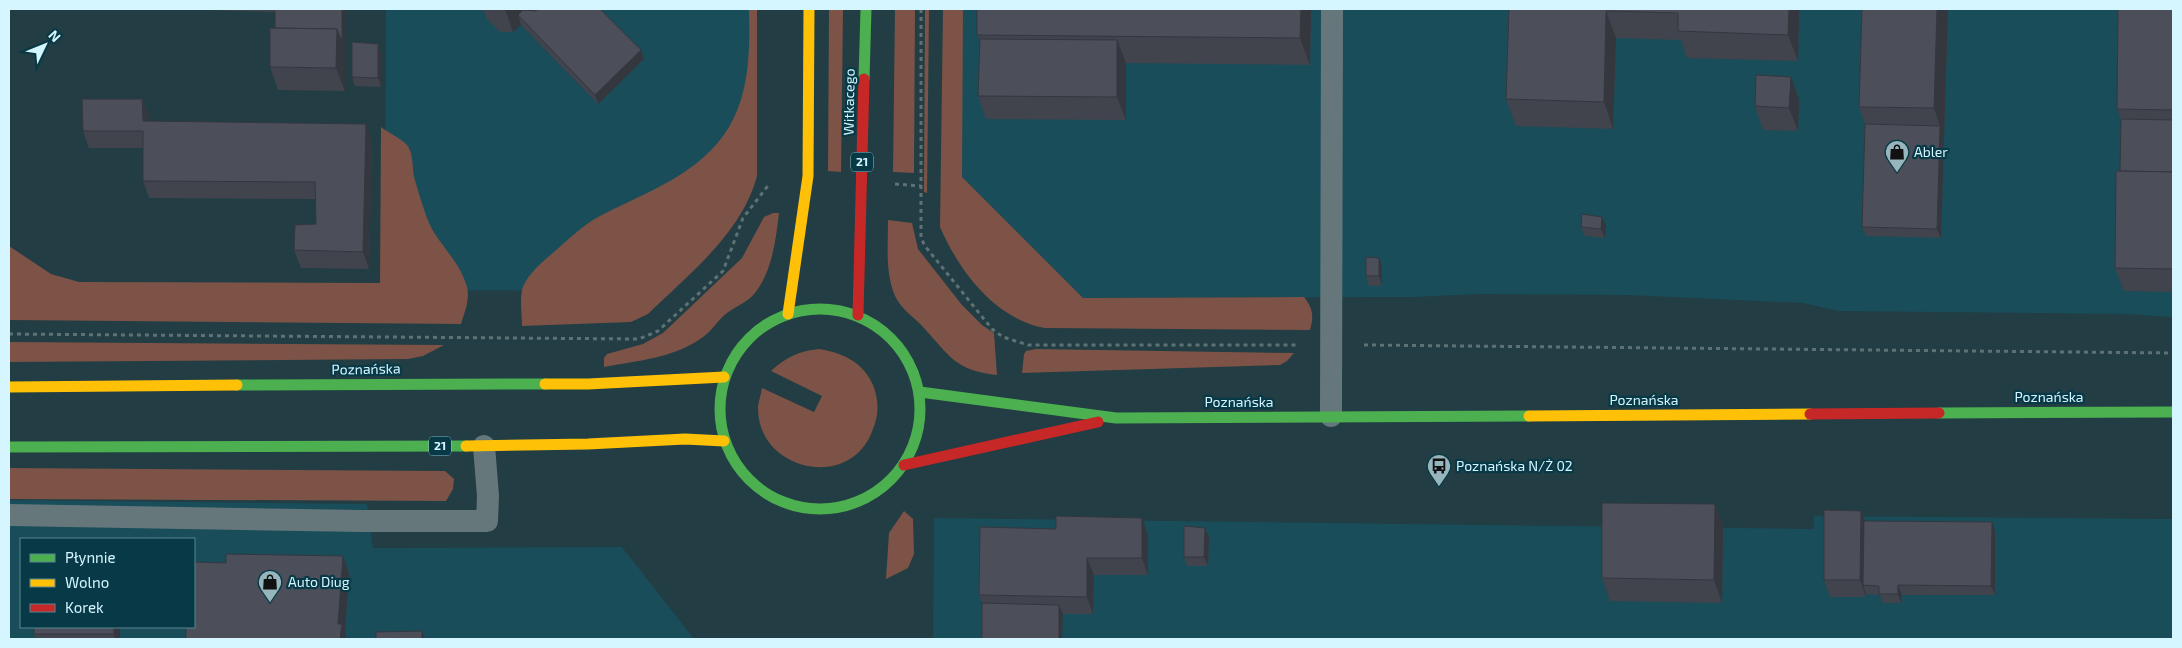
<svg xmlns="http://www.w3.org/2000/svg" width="2182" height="648" font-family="'Exo 2',sans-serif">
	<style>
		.built { fill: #194d59; fill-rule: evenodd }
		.green { fill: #7c5346 }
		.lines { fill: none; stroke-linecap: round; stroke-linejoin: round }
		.path { stroke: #5e7276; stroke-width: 3; stroke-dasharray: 4 4; stroke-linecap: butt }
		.lane { stroke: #65777b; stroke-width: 22 }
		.fast { stroke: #4caf50; stroke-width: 11 }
		.slow { stroke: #ffc107; stroke-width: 11 }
		.jam { stroke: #c62828; stroke-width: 11 }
		.wall { fill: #41444d }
		.shaded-wall { fill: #35373f }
		.building { fill: #4c4f5a; stroke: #35373f }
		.labels { text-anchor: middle; stroke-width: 4.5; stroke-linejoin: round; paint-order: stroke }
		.shield { fill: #073a46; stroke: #97bdc8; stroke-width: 1 }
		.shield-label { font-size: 12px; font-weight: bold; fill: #d5f5ff }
		.street-label { font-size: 14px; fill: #d5f5ff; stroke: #073a46 }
		.poi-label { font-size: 14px; fill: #d5f5ff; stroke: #073a46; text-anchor: start }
	</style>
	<rect width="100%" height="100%" fill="#223d43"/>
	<g class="built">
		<path d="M386,9H753L752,174L633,291L385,290Z"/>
		<path d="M962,9H2173V317L2124,314L1838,311L1803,303L1627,295L1479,294L1414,297L1083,298L962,177Z"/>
		<path d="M9,500L367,504L373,548L622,547L694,639H9ZM21,539H194V627H21Z"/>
		<path d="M1814,516L2173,519V639H933L934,518L1814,529Z"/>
	</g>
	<g class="green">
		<path d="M749,9H757V176C742,233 689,274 648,314L631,322L522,326C522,312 518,292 526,281C533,269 545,260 555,251C569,239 583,225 600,216C646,192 701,174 729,127C750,92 750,48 749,9Z"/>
		<path d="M829,9H843L841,172L828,171Z"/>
		<path d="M895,9H915L914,173L893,172Z"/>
		<path d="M925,9H929L927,193L924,192Z"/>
		<path d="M943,9H963L962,177L1083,298L1304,297C1313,308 1314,317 1310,330L1045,328C995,319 959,271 940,227Z"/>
		<path d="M381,127C389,133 400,138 406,144C414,152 412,168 414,177C418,191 422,204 427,218C436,243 460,260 467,287C470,300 465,311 461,324L9,320V246L51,274L79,282L380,283Z"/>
		<path d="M773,213H779C776,239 772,272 755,293C748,302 736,306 727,313C718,320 712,331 703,337C675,358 636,361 604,367V358L607,354L643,344L663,333L742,258L764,217Z"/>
		<path d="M888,220L912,223L918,249L962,305L982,325L994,333L997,375C954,370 950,356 923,327C914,317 901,309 895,296C885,272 888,246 888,220Z"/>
		<path d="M9,342L444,345L423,356L408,359L9,362Z"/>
		<path d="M819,349C843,353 863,362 873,385C879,401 879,414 873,429C852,492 756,472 758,406C759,400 761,394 762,388L814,412L822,396L771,371C786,357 799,351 819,349Z"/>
		<path d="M1036,349L1294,353L1287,361L1280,365L1022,373L1024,354L1026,351Z"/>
		<path d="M9,468L445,471L454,479L453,489L446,501L9,499Z"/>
		<path d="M904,511L913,519L914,554L908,568L886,579L889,533Z"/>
	</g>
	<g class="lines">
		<g class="path">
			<path d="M921,9V238L925,246L992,329L1003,337L1028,345H1298"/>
			<path d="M895,184L921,186"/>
			<path d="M9,334L639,339L658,331L723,271L743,218L770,183"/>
			<path d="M1364,345L2173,353"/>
		</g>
		<g class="lane">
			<path d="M1331,416L1332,9"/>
			<path d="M9,515L362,521H487L488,496L484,446"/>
		</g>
		<g class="fast">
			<path d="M864,79L866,9"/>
			<circle cx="820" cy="409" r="100"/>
			<path d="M237,385L545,384"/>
			<path d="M920,392L1116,418L1529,416"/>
			<path d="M1939,413L2173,412"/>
			<path d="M9,447L466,446"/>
		</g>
		<g class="slow">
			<path d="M788,314L808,176L809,9"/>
			<path d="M545,384H588L724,377"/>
			<path d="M9,387L237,385"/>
			<path d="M1529,416L1810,414"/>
			<path d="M466,446L588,444L685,439L724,441"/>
		</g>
		<g class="jam">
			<path d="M858,315L864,79"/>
			<path d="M1810,414L1939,413"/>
			<path d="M904,465L1098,422"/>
		</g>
	</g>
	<g class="wall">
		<path d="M210,9H345V91L278,90L270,67L275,28V12L210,10Z"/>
		<path d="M483,9H600L641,50L644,59L598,104L521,25L513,32H500L487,19Z"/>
		<path d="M977,9H1311L1310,65L1126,63V120L986,119L978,96L980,42L977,35Z"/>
		<path d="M1509,9H1799L1798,61L1687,58L1681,40L1616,38L1613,129L1516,126L1506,99Z"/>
		<path d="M1862,9H1948L1941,238L1866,236L1862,227L1865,124L1859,107Z"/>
		<path d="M2173,9V292L2124,291L2115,268L2120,171L2121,119L2117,109Z"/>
		<path d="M378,44L381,53V87L355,86L352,77Z"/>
		<path d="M142,99L149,116V121L372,141L369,269L301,268L294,250L316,224V199L149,198L143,181V148H89L83,131Z"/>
		<path d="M1799,100L1798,131L1763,130L1755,106Z"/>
		<path d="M1606,226L1605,238L1585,236L1581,227Z"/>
		<path d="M1379,258L1382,267V286H1369L1366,276Z"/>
		<path d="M1715,504L1723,527L1722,603L1610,601L1602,578Z"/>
		<path d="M1861,511L1865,521L1995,532V595H1902L1901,603H1883L1880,595L1866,594V597H1830L1824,580Z"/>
		<path d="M1056,529L1148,535V575H1094L1093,614H1062V639H982V603L979,595Z"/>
		<path d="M1209,537L1208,566H1187L1184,557Z"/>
		<path d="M34,627H120V639H35L34,634Z"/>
	</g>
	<g class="shaded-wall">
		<path d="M342,9H345V91L336,68L337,29Z"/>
		<path d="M505,9H522L526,20L518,15L521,25L513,32Z"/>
		<path d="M1301,9H1311L1310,65L1300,38Z"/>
		<path d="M1789,9H1799L1798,61L1788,35Z"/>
		<path d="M1937,9H1948L1941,238L1937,229L1940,126L1934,108Z"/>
		<path d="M1606,11L1616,38L1613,129L1604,102Z"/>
		<path d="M1117,40L1126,63V120L1117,97Z"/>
		<path d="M378,44L381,53V87L378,78Z"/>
		<path d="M641,50L644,59L598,104L595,95Z"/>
		<path d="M1791,77L1799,100L1798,131L1789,108Z"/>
		<path d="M142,99L149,116V139L143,121Z"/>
		<path d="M366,124L372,141L369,269L363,252Z"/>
		<path d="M1602,217L1606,226L1605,238L1601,229Z"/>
		<path d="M1379,258L1382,267V286L1379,276Z"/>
		<path d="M1715,504L1723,527L1722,603L1714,580Z"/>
		<path d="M1861,511L1868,528L1863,585L1866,594V597L1860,580Z"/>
		<path d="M1142,518L1148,535V575L1142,558Z"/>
		<path d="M1992,522L1995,532V595L1991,586Z"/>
		<path d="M1205,528L1209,537L1208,566L1204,557Z"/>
		<path d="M343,556L349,573L345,633L347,639H340L338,624Z"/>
		<path d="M1087,558L1094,575L1093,614L1087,597Z"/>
		<path d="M1898,585L1902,595L1901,603L1898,594Z"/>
		<path d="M1059,605L1063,614L1062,639H1059Z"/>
		<path d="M114,627H120V639H115L114,634Z"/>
		<path d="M422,631L425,639H422Z"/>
	</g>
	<g class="building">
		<path d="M275,9H342V42L337,29L275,28Z"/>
		<path d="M538,9H600L641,50L595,95L518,15L523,10L536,11Z"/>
		<path d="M977,9H1301L1300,38L977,35Z"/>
		<path d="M1509,9H1789L1788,35L1678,31V13L1606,11L1604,102L1506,99Z"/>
		<path d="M1862,9H1937L1934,108L1859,107Z"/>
		<path d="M2118,9H2173V110L2117,109Z"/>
		<path d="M270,28L337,29L336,68L270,67Z"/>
		<path d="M980,39L1117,40V97L978,96Z"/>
		<path d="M352,42L378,44V78L352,77Z"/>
		<path d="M1756,75L1791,77L1789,108L1755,106Z"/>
		<path d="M82,99H142L143,121L366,124L363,252L294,250L295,225L316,224L315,182L143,181V131H83Z"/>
		<path d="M2121,119L2173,120V172L2120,171Z"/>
		<path d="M1865,124L1940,126L1937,229L1862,227Z"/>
		<path d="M2116,171L2173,172V269L2115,268Z"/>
		<path d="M1582,214L1602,217L1601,229L1581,227Z"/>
		<path d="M1366,257L1379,258V276H1366Z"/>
		<path d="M1602,503L1715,504L1714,580L1602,578Z"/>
		<path d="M1824,510L1861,511L1860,580H1824Z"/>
		<path d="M1056,516L1142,518V558H1087V597L979,595L980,527L1056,529Z"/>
		<path d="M1864,521L1992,522L1991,586L1898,585V594H1879V586L1863,585Z"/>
		<path d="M1184,526L1205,528L1204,557H1184Z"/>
		<path d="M226,554L343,556L338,624H342L340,639H186V627H194V562L226,563Z"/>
		<path d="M982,603L1059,605V639H982Z"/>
		<rect x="34" y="627" width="80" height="7"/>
		<path d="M422,631V639H376V632Z"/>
	</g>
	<defs>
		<g id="shop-pin" transform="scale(1.25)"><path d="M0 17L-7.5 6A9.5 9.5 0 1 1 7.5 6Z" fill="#96b5bd" stroke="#073a46"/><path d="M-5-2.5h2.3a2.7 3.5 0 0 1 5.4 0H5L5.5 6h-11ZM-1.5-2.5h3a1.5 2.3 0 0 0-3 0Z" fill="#111"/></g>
		<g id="bus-pin" transform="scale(1.25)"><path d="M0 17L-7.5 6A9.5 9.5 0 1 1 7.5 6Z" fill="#96b5bd" stroke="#073a46"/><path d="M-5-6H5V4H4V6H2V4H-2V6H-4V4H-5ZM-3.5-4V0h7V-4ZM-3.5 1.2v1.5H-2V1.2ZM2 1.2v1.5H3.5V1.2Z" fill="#111"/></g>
	</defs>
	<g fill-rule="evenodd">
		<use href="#shop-pin" x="1897" y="152"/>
		<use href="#bus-pin" x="1439" y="466"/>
		<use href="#shop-pin" x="270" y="582"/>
	</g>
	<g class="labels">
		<g class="shield">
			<rect x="851" y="152.5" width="22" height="19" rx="4"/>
			<rect x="429" y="436.5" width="22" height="19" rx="4"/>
		</g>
		<g class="shield-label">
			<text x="862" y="166">21</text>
			<text x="440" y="450">21</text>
		</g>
		<g class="street-label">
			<text transform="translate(849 102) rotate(-89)" y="5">Witkacego</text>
			<text transform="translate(366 369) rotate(-1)" y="5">Poznańska</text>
			<text x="2049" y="402">Poznańska</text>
			<text x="1644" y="405">Poznańska</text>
			<text x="1239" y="407">Poznańska</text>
		</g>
		<g class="poi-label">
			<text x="1914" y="157">Abler</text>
			<text x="1456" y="471">Poznańska N/Ż 02</text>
			<text x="288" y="587">Auto Diug</text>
		</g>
	</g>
	<rect width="2182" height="648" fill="none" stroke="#d5f5ff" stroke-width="20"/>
	<rect x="20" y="538" width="175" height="90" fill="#073a46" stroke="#598590"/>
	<rect x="30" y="554" width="25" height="8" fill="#4caf50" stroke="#598590"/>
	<text x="65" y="563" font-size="15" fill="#d5f5ff">Płynnie</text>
	<rect x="30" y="579" width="25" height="8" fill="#ffc107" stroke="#598590"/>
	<text x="65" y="588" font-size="15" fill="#d5f5ff">Wolno</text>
	<rect x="30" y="604" width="25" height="8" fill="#c62828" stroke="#598590"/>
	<text x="65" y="613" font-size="15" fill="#d5f5ff">Korek</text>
	<g transform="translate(45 45) rotate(47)" stroke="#073a46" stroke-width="4" paint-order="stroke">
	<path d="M0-4L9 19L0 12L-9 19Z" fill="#d5f5ff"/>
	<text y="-8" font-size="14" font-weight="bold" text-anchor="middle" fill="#d5f5ff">N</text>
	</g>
</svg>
